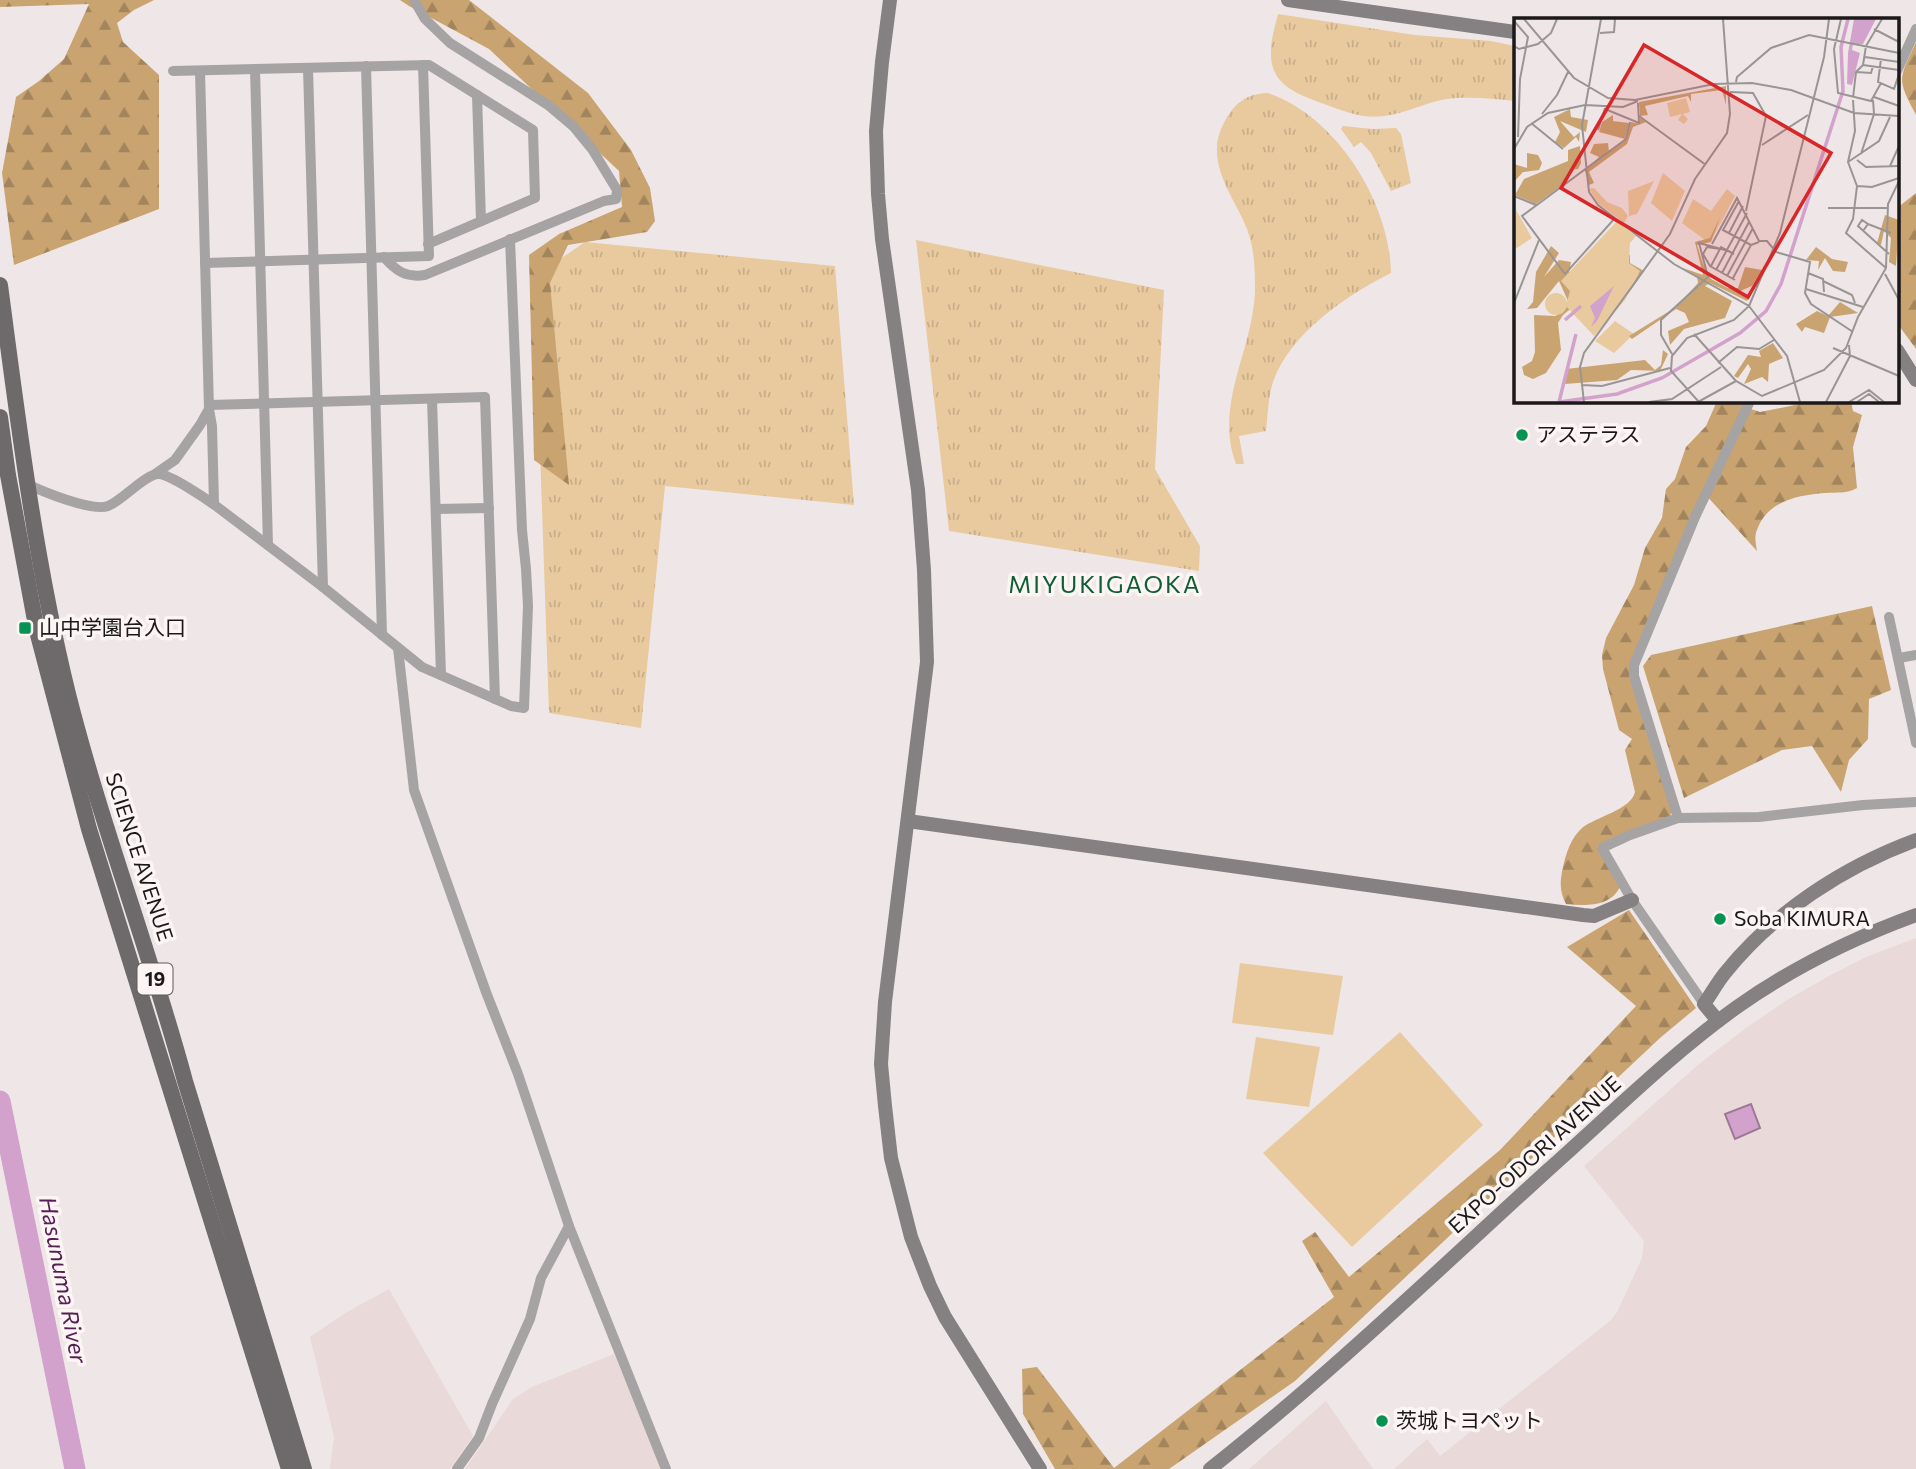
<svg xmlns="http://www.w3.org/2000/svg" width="1916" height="1469" font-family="Commissioner,'Noto Sans JP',sans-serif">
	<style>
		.built { fill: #e9d9d8 }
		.grass { fill: url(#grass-tufts) }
		.forest { fill: url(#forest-firs) }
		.garden { fill: #e9ca9f }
		.water { fill: #d2a2cc; stroke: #9b7996; stroke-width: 2 }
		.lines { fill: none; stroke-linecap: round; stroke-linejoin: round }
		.river { stroke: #d2a2cc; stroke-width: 21 }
		.street { stroke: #a6a3a4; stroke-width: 10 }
		.secondary { stroke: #858182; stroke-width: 14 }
		.primary { stroke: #6e696a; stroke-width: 16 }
		.poi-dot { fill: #049352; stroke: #fcf5f4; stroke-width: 2.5 }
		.labels { text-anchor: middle; stroke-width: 7; stroke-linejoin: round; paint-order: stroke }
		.shield { fill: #fcf5f4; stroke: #5e5b5b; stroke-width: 2 }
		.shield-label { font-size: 19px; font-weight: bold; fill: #1b1919 }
		.poi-label { font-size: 21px; fill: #1b1919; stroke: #fcf5f4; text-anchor: start }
		.street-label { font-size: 21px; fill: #1b1919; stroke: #fcf5f4 }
		.water-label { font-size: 23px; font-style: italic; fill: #561e53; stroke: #fcf5f4 }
		.quarter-label { font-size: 24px; letter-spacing: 2px; fill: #0e5e35; stroke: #fcf5f4 }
		.inset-river { fill: none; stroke: #d2a2cc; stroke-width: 3.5 }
		.inset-road { fill: none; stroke: #9a9595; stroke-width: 2 }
		.view { fill: #d62828; fill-opacity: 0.15; stroke: #d62828; stroke-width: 3.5 }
		.inset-edge { fill: none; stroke: #1b1919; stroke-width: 3.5 }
	</style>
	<defs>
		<pattern id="grass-tufts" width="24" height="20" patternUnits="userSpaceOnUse" patternTransform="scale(1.75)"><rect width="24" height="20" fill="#e9ca9f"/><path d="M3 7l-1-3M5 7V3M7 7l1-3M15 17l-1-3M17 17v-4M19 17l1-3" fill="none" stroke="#c7ad88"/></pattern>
		<pattern id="forest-firs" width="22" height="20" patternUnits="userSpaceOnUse" patternTransform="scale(1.75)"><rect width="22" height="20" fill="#c9a471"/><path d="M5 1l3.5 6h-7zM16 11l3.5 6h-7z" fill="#a2855c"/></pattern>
	</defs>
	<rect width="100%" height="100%" fill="#efe7e7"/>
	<g class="built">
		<path d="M1916,938V1469H1394L1427,1439L1440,1456L1611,1320L1617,1312L1642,1258L1644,1241L1584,1166L1699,1064L1746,1028L1787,1000L1829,976L1866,957Z"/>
		<path d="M389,1289L473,1436L450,1469H330L334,1437L310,1337L347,1312Z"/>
		<path d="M614,1354L663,1469H465L513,1399L532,1387Z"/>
		<path d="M1326,1401L1373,1469H1249Z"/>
	</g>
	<g class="grass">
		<path d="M1278,14L1415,35L1491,41L1515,46V101C1496,99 1476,97 1456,98C1432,99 1409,113 1384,116C1363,119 1346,112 1327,105C1300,95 1269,86 1271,51C1271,39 1275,26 1278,14Z"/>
		<path d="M1268,93C1336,116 1390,202 1391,273C1347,295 1290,333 1273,382C1268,398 1268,414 1266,431L1239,436L1244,464H1236C1213,403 1255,348 1255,287C1255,268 1254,247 1247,229C1236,201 1215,177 1217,145C1218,131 1230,107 1243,100C1250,95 1260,93 1268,93Z"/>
		<path d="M1343,126L1373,129L1396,128L1401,134L1411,183L1391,191L1371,153L1361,142L1354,147L1341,129Z"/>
		<path d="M916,240L1164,290L1155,469L1200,546L1199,571L949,531Z"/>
		<path d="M585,242L835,266L854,505L665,486L641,728L549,713L534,277Z"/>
	</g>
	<g class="forest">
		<path d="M0,0H154L134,10L117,23L123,42L159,75V209L14,265L2,173L16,97L39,81L64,59L89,4L0,7Z"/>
		<path d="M400,0H469L588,93L631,150L650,188L655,221L647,232L568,245L550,283L569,485L534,460L529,255L559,234L622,207L619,171L489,49L409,6Z"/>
		<path d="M1916,42V115C1896,77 1899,80 1916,42Z"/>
		<path d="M1916,193V349L1897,323V208Z"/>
		<path d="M1717,401H1747L1751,409L1760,412L1815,401H1851L1853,411L1862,415L1853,447L1857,488C1846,494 1837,492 1825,493C1798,495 1767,501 1757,530C1754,536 1756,545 1757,551L1704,493L1631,664L1672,811L1670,816L1597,846L1612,869L1620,887C1610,907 1586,906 1566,904C1559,891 1560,881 1563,867C1566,853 1571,838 1582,828C1595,817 1631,810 1635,792L1625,750L1632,739L1619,730L1603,669L1602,655L1606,638L1634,585L1645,548L1662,518L1666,489L1675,479L1686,447L1706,426Z"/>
		<path d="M1872,606L1891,690L1869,699L1868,739L1849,760L1841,792L1812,746L1782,750L1684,798L1643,666L1651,655Z"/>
		<path d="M1629,910L1696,1008L1660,1038L1295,1381L1169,1469H1055L1023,1414L1022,1369L1037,1367L1114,1468L1334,1297L1302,1241L1315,1232L1349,1277L1500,1150L1636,1006L1567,947Z"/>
	</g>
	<g class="garden">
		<path d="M1240,963L1343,976L1333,1035L1232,1023Z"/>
		<path d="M1400,1032L1483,1125L1352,1247L1263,1153Z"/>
		<path d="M1256,1037L1320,1047L1309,1107L1246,1099Z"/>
	</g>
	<path class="water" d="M1751,1104L1760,1128L1735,1139L1725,1114Z"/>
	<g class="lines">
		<path class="river" d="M0,1101L75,1469"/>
		<g class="street">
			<path d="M366,66L382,635"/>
			<path d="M308,68L323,587"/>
			<path d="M255,69L268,545"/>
			<path d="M173,71L429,65L533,130L535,198L428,244"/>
			<path d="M1897,71L1916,29"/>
			<path d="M477,95L481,221"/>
			<path d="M384,257C396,271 406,278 425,275L604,201L616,199L617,190L592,149L574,127L548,105L450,43L425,19L414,0"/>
			<path d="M205,263L429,256L423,65"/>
			<path d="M432,399L441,675"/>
			<path d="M209,405L485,397L495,699"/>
			<path d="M209,409L212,426L214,504"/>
			<path d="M155,474L175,460L200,425L209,409L200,71"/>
			<path d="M25,483C41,491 92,512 108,506C122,501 146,473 159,474C171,475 205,498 216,506L323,587L422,667L511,706L524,708L528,606L526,569L522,530L510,239"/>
			<path d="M436,509L489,508"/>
			<path d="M1889,617L1916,743"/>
			<path d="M398,648L414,790L486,992L518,1074L569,1226L666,1469"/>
			<path d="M1899,658L1916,655"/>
			<path d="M1678,818L1634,676V665L1695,517L1750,401"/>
			<path d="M1704,1004L1632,900L1602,848L1630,835L1678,818L1759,817L1863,805L1916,802"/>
			<path d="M457,1469L479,1438L492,1404L530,1319L541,1278L569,1226"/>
		</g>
		<g class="secondary">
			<path d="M890,0L882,62L876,131L878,194L882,239L918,490L924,570L927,662L885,1002L881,1064L885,1106L891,1158L911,1237L930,1286L945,1317L1040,1469"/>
			<path d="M1288,0L1515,32"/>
			<path d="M1897,350L1916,380"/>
			<path d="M908,821L1583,915L1594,916L1632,900"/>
			<path d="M1718,1021L1704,1004C1711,994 1717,983 1725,973C1774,912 1843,867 1916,840"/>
			<path d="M1210,1469C1328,1376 1437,1271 1548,1170C1610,1115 1670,1055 1737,1007C1792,968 1853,938 1916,915"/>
		</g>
		<g class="primary">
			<path d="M0,285C18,422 35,560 68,694C101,825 150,951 185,1081L304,1469"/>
			<path d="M0,417L8,475L37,631L89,829L289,1469"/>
		</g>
	</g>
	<g class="poi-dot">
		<circle cx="1522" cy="435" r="7"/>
		<rect x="18" y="621" width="14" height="14" rx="3.5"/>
		<circle cx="1720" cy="919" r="7"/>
		<circle cx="1382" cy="1421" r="7"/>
	</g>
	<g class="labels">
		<rect class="shield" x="137.5" y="963.5" width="35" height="31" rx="5"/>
		<g class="shield-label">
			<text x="155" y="986">19</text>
		</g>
		<g class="poi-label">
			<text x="1536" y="442">アステラス</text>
			<text x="39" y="635">山中学園台入口</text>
			<text x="1734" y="926">Soba KIMURA</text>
			<text x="1396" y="1428">茨城トヨペット</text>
		</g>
		<g class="street-label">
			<text transform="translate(139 857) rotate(72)" y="7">SCIENCE AVENUE</text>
			<text transform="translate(1535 1155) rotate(-42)" y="7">EXPO-ODORI AVENUE</text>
		</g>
		<g class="water-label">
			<text transform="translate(63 1280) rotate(79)" y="8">Hasunuma River</text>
		</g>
		<g class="quarter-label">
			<text x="1105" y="593">MIYUKIGAOKA</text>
		</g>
	</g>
	<g transform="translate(1514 18)">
		<rect width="385" height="385" fill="#efe7e7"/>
		<path d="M149,155L171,173L158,203L137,185ZM140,163L123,196L115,198L114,173ZM80,170L93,184L108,190L114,198L110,205L84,185L75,171ZM213,171L221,178L198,221L191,222L168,205L179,181L197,193ZM2,192L18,220L3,230L0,229ZM101,303L120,316L100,335L81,323Z" fill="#e9ca9f"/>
		<path d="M212,68V87L208,72L177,76V84L174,78L131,88L134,97L126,98L125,84ZM56,91L57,99L74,102L72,114L46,103L60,119L66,114L65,124L62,119L50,130L41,124L46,114L40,99ZM99,97V103L115,105L111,121L85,114L88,104ZM126,100L132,104L119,109L113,126L75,154L80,165L75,167L71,153L85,139L76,135L80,126L94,125L95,134L112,122L117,104L126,106ZM66,128L67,145L64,151L56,152L53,164L22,186L1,177L10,161L54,143V132ZM13,135L24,137L28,145L25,152L9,154L0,164V146L13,150ZM371,197L385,202L382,248L375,244L377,220L370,213L367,227L363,225ZM206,199L197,224L183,227L189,246L197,261L214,270H224L231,249L248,252L238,268L226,273L236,279L233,283L196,265L191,268L218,283L211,300L170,311L156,327L154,313L175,304L171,295L162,291L118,321L115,318L162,289L184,265L183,259L169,250L189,257L181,224L196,220ZM37,228L45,235L30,259L45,242L57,244L55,256L116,237V245L130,253L114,276L60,288L49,297L44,305L47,332L32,355L19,361L10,357L8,349L18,343L21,334L20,297L42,298L54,283L45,263L23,290L13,291L19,284L22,254ZM302,229L318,241L334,244L331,254L319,253L311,240L304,252L305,243L292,242ZM326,284L344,295L316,299L310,315L291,309L288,314L282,306L303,293L314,298ZM259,325L269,340L255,346L254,364L248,359L230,366L237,351L234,346L224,360L220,358L234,337L247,339L245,333ZM149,332L154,336L146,353L117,352L103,362L51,366L52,351L131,342L141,352L147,347Z" fill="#c9a471"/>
		<path d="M103,203L122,218L116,225L115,245L126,253L111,282L80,318L52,288L56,273L47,263Z" fill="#e9ca9f"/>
		<path d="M172,80L176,94L169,96L174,101L170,106L164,102L168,96L156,99L153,85ZM92 227a10 10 0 1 1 20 0a10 10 0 1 1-20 0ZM82,232L92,238V244L89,254L71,270L66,250ZM31 286a11 11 0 1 1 22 0a11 11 0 1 1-22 0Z" fill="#e9ca9f"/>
		<path d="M340,1H362L349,26H339L338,32L346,35L338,67L333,66L334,35ZM100,268L83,303L77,309L81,300L76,288Z" fill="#d2a2cc"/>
		<path class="inset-river" d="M51,302L67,288M45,384L103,376L148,360L226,315L252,293L267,266L329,73L327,29L334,1M45,384L62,316"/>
		<path class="inset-road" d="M10,1L60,60L94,80L121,82L200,66L238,65L277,72L340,95L385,98M87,1L68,107L75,174L84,187L160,246L235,288L220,302L173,320L158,338L157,353L185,384M327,1L320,31L324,75L357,83L367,65M0,3L14,19L6,61L4,119M360,11L385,24M86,15L100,14L101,1M0,28L5,31L24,26L37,15L43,1M351,39L385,44M367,41L364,64L380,71L385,56M349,47L385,52M342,54L357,55L359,48M222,64L223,59L257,30L295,17L385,35M216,74L239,75L252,98L232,193M360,79L385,88M339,80L342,54L349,47L352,28L368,1M339,82L341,113L334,144L343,168L339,201L332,215L372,250M91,91L125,105L124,85M28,96L43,77L54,54M125,98L192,147M17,105L49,131M84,112L91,90M248,127L294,97M0,131L13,109L34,95L71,87L109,89L124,83M347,136L360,96L359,82M343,142L352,149L385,148M334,144L365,123L376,99M376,148L385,128M343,168L358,169L385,160M0,178L22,187M225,183L209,212L237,227M314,190H374M101,200L51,256L8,198L112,121L116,104M354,206L348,202L344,208L375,236M349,213L354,206L377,215M215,215L229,188M198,226L223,180L245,223H253L262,234L296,244L291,275L297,286L339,314M206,231L193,229L189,236L196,248L221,262M197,248L207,229L220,236M202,252L233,195M208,255L235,204M294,255L309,261L310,274M371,256L385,282M213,258L239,210M219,260L237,227L245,224M309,263L338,277L341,285M292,271L349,289M0,285L25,222M235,288L266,215L310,39L315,1M235,288L273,338L286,384M180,316L222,363M319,330L385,358M158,336L147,317V302L194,259L185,225L211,232M204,345L223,329L245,331L260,322M68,367L88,368L156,350M70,384L66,349L70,335L156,216L181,161L213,115L216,96L209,1M135,384L158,381L207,349M184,384L222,363L248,378L310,352L332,330L344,299L372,250L374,186L385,163M312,384L336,338L335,327M335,384L355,372L370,384M343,384L355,376L365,384"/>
		<path class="view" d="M130,27L317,135L234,279L47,170Z"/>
		<rect width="385" height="385" class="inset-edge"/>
	</g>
</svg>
